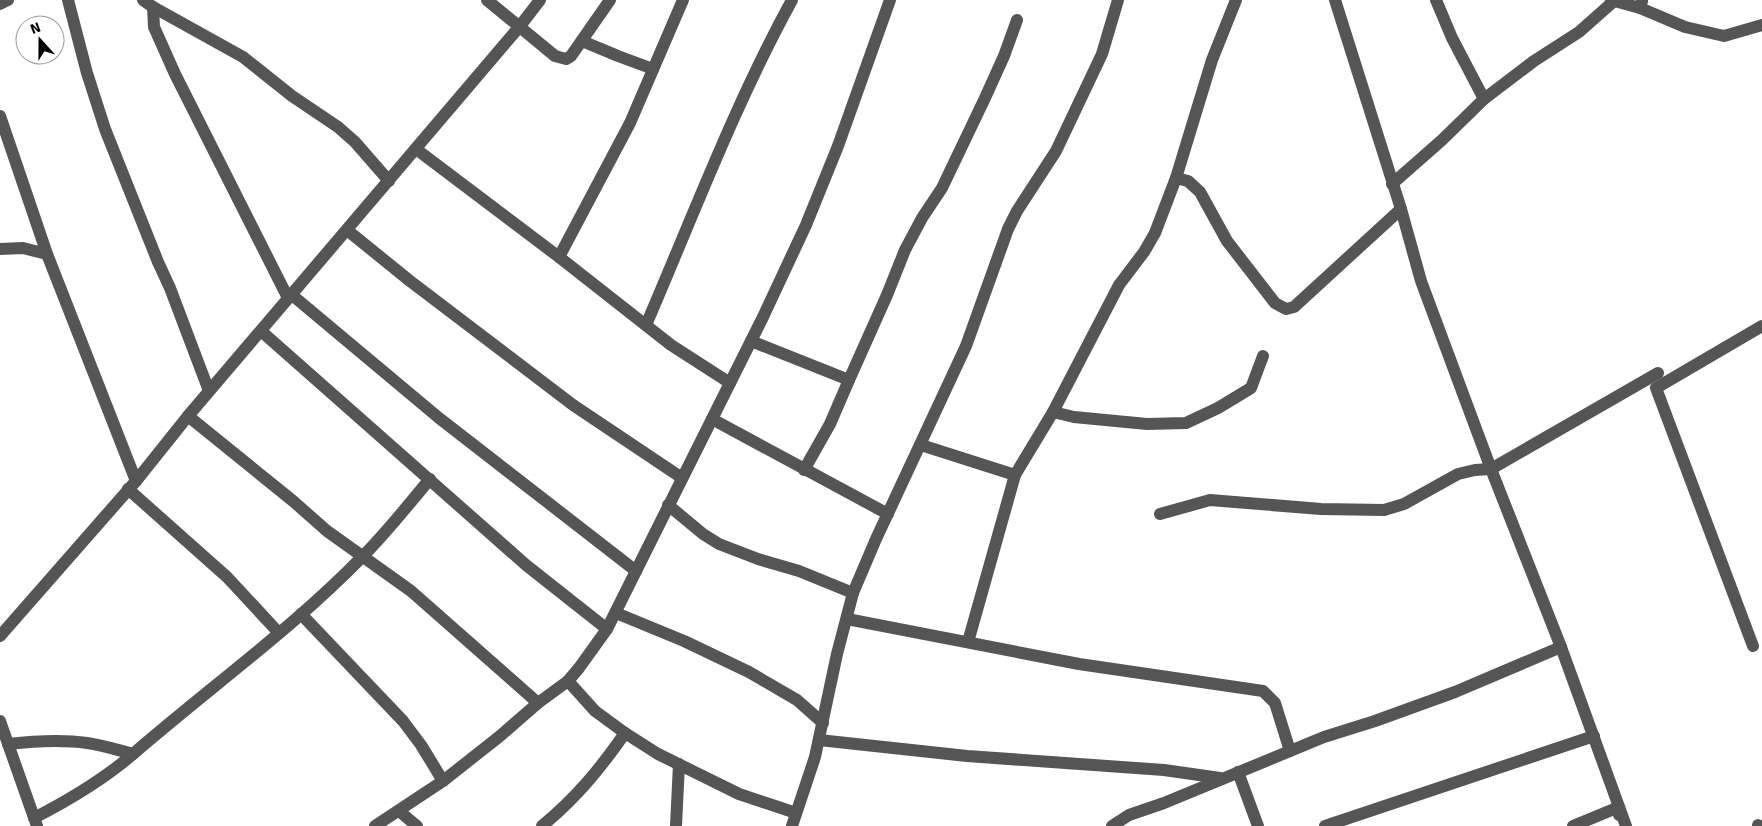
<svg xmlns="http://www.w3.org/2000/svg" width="1762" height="826" font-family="Signika,sans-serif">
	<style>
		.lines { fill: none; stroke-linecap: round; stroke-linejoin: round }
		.minor { stroke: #555; stroke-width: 12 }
	</style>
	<rect width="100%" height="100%" fill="#fff"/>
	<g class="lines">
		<g class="minor">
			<path d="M68,0L87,73L105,129L158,262L170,288L209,391"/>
			<path d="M143,0L153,7L243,57L292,96L338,127L355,142L389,181"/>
			<path d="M487,0L555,56L566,59L571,56L610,0"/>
			<path d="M1335,0L1401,209L1421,281L1491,469L1561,647L1626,826"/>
			<path d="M1436,0L1452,38L1484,99"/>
			<path d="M1611,0L1640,8L1642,1"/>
			<path d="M0,4L8,0"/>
			<path d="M153,7L154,27L175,74L288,298"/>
			<path d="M1640,8L1685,27L1724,36L1762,25"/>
			<path d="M582,41L618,56L653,69"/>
			<path d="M0,116L47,254L136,481"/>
			<path d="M416,149L559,257L671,345L730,383"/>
			<path d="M1176,178L1188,181L1200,192L1227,241L1275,303L1286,309L1294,307L1401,209"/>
			<path d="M1392,184L1442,140L1484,99L1534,61L1579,32L1614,1"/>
			<path d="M347,230L410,281L573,405L682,478"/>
			<path d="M0,249L23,248L47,254"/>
			<path d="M559,257L630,123L683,0"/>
			<path d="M292,295L439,418L636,571"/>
			<path d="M646,325C693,216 735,104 792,0"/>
			<path d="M261,331L526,565L607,629"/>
			<path d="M751,341L849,380L887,295L905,250L922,218L942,188L985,98L1004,56L1017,20"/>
			<path d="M1053,412L1074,417L1147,424L1186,423L1218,408L1251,388L1263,356"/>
			<path d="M188,416L293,501L327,531L411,591L538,703"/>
			<path d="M712,419L888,514"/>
			<path d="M921,445L1015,475"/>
			<path d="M804,470L830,424L849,380"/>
			<path d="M128,489L227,577L279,633"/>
			<path d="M668,505L703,534L719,544L758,559L799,571L853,593"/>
			<path d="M1160,514L1210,500L1321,509L1384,510L1404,504L1458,474L1475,470L1491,469L1658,373"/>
			<path d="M616,613L684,641L749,672L797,700L823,723"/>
			<path d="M301,614L403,721L421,745L443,781"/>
			<path d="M847,619L1079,664L1263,691L1275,703L1290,751"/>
			<path d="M0,636L136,481L188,416L520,26L540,0"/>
			<path d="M968,642L1015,475L1053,412L1119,285L1144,252L1155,233L1176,178L1212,60L1236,0"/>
			<path d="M1753,646L1656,388L1762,326"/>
			<path d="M568,681L595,711L625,733L658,754L739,794L796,813"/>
			<path d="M0,721L37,826"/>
			<path d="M819,740L967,756L1164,770L1220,778"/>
			<path d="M8,744C34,741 60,739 87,743C102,745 118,750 133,754C209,688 292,629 363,556C387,532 408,505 430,479"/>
			<path d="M1238,772L1258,826"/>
			<path d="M399,811L417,826"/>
			<path d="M34,818C69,800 103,780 133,754"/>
			<path d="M1758,825V826"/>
			<path d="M375,826L443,781L500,736L538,703L568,681L579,668L607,629L763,317L806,225L838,146L890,0"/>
			<path d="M542,826C576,798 600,769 625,733"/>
			<path d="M676,826L679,764"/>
			<path d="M792,826L815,757L837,654L853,593L876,539L966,346L1008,229L1017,211L1056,151L1102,54L1118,0"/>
			<path d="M1112,826L1129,815L1164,803L1324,737L1375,721L1455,692L1561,647"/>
			<path d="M1325,826L1594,736"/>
			<path d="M1573,826L1619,807V815"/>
		</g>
	</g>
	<g transform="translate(40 40) rotate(339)"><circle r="24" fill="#ffffff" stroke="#999999"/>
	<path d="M0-4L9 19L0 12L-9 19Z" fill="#000000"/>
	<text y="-8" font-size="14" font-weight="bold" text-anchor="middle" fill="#000000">N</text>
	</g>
</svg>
